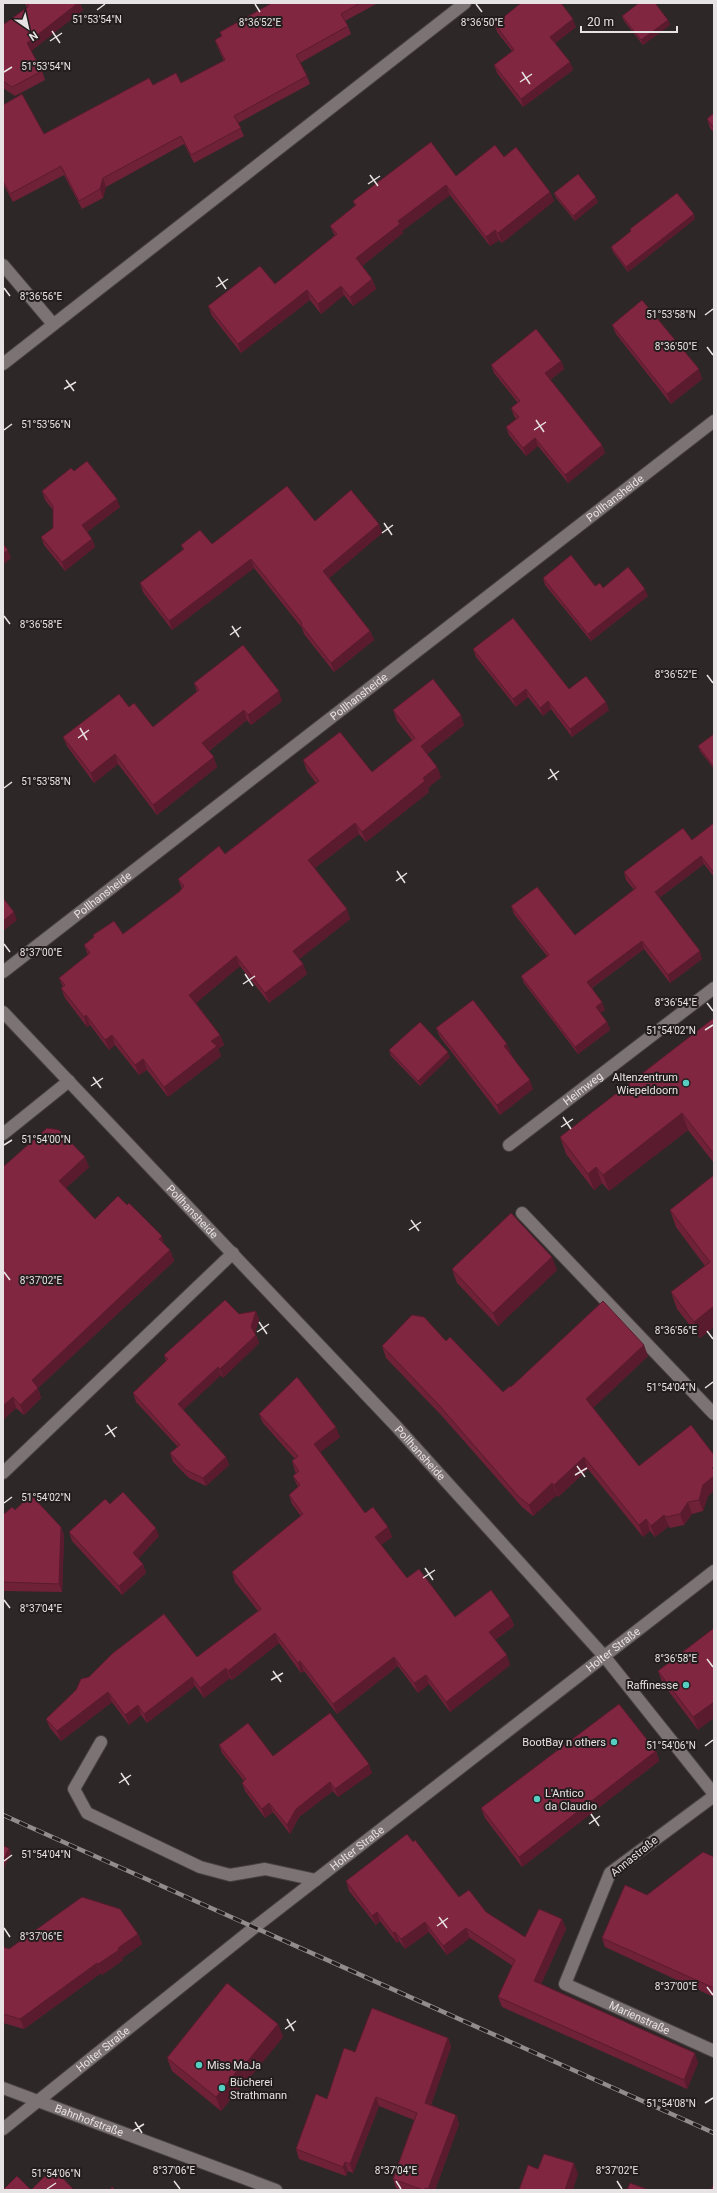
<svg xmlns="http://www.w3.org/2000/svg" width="717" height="2193" font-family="Roboto,sans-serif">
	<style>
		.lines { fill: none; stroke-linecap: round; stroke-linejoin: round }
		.minor-casing { stroke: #484243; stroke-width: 14 }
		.minor { stroke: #7c7375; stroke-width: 12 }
		.rail-casing { stroke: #928c8d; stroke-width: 4.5 }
		.rail { stroke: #241d1e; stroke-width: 3; stroke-dasharray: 9; stroke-linecap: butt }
		.wall { fill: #6f2138 }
		.shaded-wall { fill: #5a1b2e }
		.building { fill: #812641; stroke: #5a1b2e }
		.ticks { fill: none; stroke: #e7e2e3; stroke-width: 1.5 }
		.poi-dot { fill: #57cec2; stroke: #241d1e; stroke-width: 1.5 }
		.labels { text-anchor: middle; stroke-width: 4; stroke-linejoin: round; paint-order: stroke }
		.street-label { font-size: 11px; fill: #e7e2e3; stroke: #241d1e }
		.poi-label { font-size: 11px; fill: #e7e2e3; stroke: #241d1e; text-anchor: end }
		.ticks-label { font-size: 10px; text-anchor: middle; fill: #e7e2e3; stroke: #241d1e; stroke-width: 4; stroke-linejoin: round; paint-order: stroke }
	</style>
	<rect width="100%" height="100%" fill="#2e2728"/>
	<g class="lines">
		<g class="minor-casing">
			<g id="minor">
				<path d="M3,265L53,324"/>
				<path d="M3,364L465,3"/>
				<path id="s1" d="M3,972L714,421"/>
				<path id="s2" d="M3,1012L395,1425L604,1656L714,1794"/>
				<path d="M3,1134L69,1081"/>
				<path id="s3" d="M509,1145L714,988"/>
				<path d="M522,1213L714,1414"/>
				<path d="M3,1473L233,1253"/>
				<path d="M101,1742L74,1789L87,1813L200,1867L230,1875L265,1869L316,1880"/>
				<path id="s4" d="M714,1796L610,1873L565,1984L714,2051"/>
				<path id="s5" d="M3,2088L276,2190"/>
				<path id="s6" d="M3,2129L255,1927L714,1571"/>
			</g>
		</g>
		<use href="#minor" class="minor"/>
		<g class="rail-casing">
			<path id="rail" d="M3,1815L714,2133"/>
		</g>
		<use href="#rail" class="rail"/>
	</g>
	<g class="wall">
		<path d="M25,3H80L83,10L31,51L42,71L45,80L15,96L3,88V25L27,8Z"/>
		<path d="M272,3H378L345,21L348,26L351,34L300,63L307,76L310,84L238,123L244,136L194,163L184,144L106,187L103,198L82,209L64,175L13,202L3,184V105L44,134L153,85L181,83L224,61L218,48L215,40L221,36L220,32Z"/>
		<path d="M622,16L668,20L670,25L643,45L624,21Z"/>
		<path d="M495,24L576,27L555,43L570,62L573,70L523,107L497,73L494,65L512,51L497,32Z"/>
		<path d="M714,113V133L710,128L707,119Z"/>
		<path d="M504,157L550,192L554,201L502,243L499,240L490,246L450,195L402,231L403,233L362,266L372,279L376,289L353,306L344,295L321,314L310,300L241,353L212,316L208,306L275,284L335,236L330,226L355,206L353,201L456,176Z"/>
		<path d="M554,193L598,202L575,221L556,198Z"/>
		<path d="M695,219L628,272L613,252L611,247L631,232L630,229Z"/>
		<path d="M612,325L702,379L671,404L616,334Z"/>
		<path d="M561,361L564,369L550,380L602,445L605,453L568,483L538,446L526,456L509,435L506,427L516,419L514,416L511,408L518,403L494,373L491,365Z"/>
		<path d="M74,471L120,507L87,532L92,539L95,547L65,571L44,545L41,537L53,528V510L45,500L42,491Z"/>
		<path d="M315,521L379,524L382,533L329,578L370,631L374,640L334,672L304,634L302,628L254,568L172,630L143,592L140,583L183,550L181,545L212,544Z"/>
		<path d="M543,578L603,588L648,596L591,641L545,585Z"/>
		<path d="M473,649L569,689L609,710L572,737L551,709L543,716L528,697L516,707L476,657Z"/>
		<path d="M194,683L282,701L251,725L247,720L209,751L217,767L157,815L118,764L94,783L67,746L63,737L129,707L153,727L197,692Z"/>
		<path d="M393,710L464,725L427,754L437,767L441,777L428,788L429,792L366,842L359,834L315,868L350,919L299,959L303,964L307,974L269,1003L240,966L196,1003L220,1035L224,1045L218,1049L221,1056L168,1097L147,1070L139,1075L115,1045L109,1050L90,1025L87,1027L65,998L61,988L63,987L59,978L88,955L84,945L94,937L93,935L123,934L179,892L182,889L178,879L225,854L316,783L307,771L303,760L372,772L412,740L397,721Z"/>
		<path d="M714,734V769L700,751L698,746Z"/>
		<path d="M714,823V877L704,864L659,898L702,959L670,983L644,949L592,988L605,1010L600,1013L607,1022L610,1030L578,1054L524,983L521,976L547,956L514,914L511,906L575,935L634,890L626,880L624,872L692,840Z"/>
		<path d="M714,1018V1163L688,1130L609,1191L602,1183L594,1190L566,1154L560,1137Z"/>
		<path d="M436,1028L511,1053H510L533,1089L500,1115L440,1037Z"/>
		<path d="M389,1050L450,1057L420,1086L391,1056Z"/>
		<path d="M3,1167H89L66,1188L95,1219L165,1245L170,1250L174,1261L38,1388L41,1398L24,1415L16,1408L3,1420Z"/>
		<path d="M714,1175V1327L700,1338L677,1309L671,1292L705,1266L676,1227L670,1210Z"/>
		<path d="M452,1269L557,1270L498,1326L457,1283Z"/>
		<path d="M239,1314L259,1319L255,1333L259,1343L223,1378L221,1375L183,1410L226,1457L229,1465L206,1486L189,1478L173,1462L170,1453L178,1447L136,1402L133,1393L166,1361L164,1355Z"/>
		<path d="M446,1341L503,1392L511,1387L648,1356L593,1408L639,1466L708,1496L703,1511L692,1514L684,1525L670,1528L669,1526L655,1537L650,1531L643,1537L588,1469L558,1497L557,1495L533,1516L522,1507L442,1416L386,1358L382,1346Z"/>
		<path d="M259,1414L340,1437L320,1452L365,1513L388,1527L392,1537L381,1545L407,1578L455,1617L510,1616L514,1626L495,1640L510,1665L450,1712L429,1684L418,1693L398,1666L337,1714L304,1671L301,1673L279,1643L232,1680L230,1678L204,1698L195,1686L147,1723L141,1715L129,1725L112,1702L61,1741L50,1728L46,1719L197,1657L258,1611L235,1582L232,1572L301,1516L292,1504L289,1495L298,1487L297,1485L293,1476L296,1473L295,1471L292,1461L295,1459L263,1423Z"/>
		<path d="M15,1510L61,1527L64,1536L62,1592L3,1591V1515Z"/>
		<path d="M69,1532L159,1536L138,1559L143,1564L146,1573L122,1595L72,1541Z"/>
		<path d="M714,1628L698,1730L663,1684L658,1671Z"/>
		<path d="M219,1745L273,1756L372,1773L338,1797L333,1791L299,1817L290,1834L273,1812L265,1818L245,1791L242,1783L244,1781L222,1753Z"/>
		<path d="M656,1751L659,1761L522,1867L485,1818L481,1808Z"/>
		<path d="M413,1842L459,1897L486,1912L525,1937L562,1919L566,1929L541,1984L698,2063L687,2089L502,2007L498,1997L513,1966L470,1938L447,1955L429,1932L405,1949L399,1941L397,1943L380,1921L376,1925L349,1891L346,1881Z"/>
		<path d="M714,1857V1997L605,1947L602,1938L647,1895Z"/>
		<path d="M138,1934L142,1944L122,1958L123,1960L102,1975L101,1973L24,2029L3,2023V1947L9,1949Z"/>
		<path d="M278,2024L283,2037L247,2081L246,2080L221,2111L172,2071L167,2058Z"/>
		<path d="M448,2038L451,2047L431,2105L456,2115L459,2124L435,2190H401L396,2188L393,2179L414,2120L379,2106L353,2173L348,2171L346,2176L299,2159L296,2149L355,2052Z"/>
	</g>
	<g class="shaded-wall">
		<path d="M78,3H80L83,10L30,52L27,43Z"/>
		<path d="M573,19L576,27L553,45L550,37Z"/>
		<path d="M668,20L670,25L643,45L641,40Z"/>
		<path d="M570,62L573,70L523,107L521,99Z"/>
		<path d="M103,178L106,187L103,198L100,189Z"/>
		<path d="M446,185L450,195L402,231L403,233L359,268L356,258L398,221Z"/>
		<path d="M550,192L554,201L502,243L498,233Z"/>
		<path d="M596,197L598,202L575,221L573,216Z"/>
		<path d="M694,214L695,219L628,272L626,267Z"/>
		<path d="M495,230L499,240L490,246L486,237Z"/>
		<path d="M372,279L376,289L353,306L350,297Z"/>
		<path d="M341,286L344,295L321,314L318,304Z"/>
		<path d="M307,290L310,300L241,353L238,344Z"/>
		<path d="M561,361L564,369L548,381L545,373Z"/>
		<path d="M699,369L702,379L671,404L667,394Z"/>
		<path d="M535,438L538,446L526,456L523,448Z"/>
		<path d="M602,445L605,453L568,483L565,475Z"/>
		<path d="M117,499L120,507L85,534L82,525Z"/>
		<path d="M379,524L382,533L327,580L323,571Z"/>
		<path d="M92,539L95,547L65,571L62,562Z"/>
		<path d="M8,550L11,558L3,565V554Z"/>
		<path d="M251,559L254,568L172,630L169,621Z"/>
		<path d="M645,589L648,596L591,641L588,634Z"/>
		<path d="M370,631L374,640L334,672L331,663Z"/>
		<path d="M526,689L528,697L516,707L513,699Z"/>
		<path d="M279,691L282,701L251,725L248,715Z"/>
		<path d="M548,701L551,709L543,716L540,708Z"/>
		<path d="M606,702L609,710L572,737L570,729Z"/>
		<path d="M244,710L247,720L206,753L202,743Z"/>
		<path d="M461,715L464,725L425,756L421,746Z"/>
		<path d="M115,754L118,764L94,783L91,773Z"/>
		<path d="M214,757L217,767L157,815L153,805Z"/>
		<path d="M437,767L441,777L428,788L429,792L366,842L362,832L423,778Z"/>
		<path d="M355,823L359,834L312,870L308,860Z"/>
		<path d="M701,856L704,864L657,899L655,892Z"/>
		<path d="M347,909L350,919L297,961L293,951Z"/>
		<path d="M14,912L17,920L3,931V921Z"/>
		<path d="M642,941L644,949L590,989L587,982Z"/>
		<path d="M700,951L702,959L670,983L668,975Z"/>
		<path d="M236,956L240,966L193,1005L189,995Z"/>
		<path d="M303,964L307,974L269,1003L265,993Z"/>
		<path d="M602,1002L605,1010L598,1015L596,1007Z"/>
		<path d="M86,1015L90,1025L87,1027L84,1017Z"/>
		<path d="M607,1022L610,1030L578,1054L575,1047Z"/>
		<path d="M112,1035L115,1045L109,1050L105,1040Z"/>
		<path d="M220,1035L224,1045L218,1049L221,1056L168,1097L164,1087L211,1041Z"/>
		<path d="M507,1044L511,1053L508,1055L504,1046Z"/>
		<path d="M448,1052L450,1057L420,1086L418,1081Z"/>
		<path d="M143,1059L147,1070L139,1075L135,1065Z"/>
		<path d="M530,1080L533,1089L500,1115L497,1105Z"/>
		<path d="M682,1113L688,1130L609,1191L603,1175Z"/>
		<path d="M85,1157L89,1167L63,1191L59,1181Z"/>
		<path d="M596,1167L602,1183L594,1190L588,1174Z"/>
		<path d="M162,1236L165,1247L159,1239Z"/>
		<path d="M170,1250L174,1261L38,1388L41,1398L24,1415L20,1405L32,1380Z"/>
		<path d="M552,1257L557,1270L498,1326L493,1313Z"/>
		<path d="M714,1306V1327L700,1338L694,1322Z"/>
		<path d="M256,1311L259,1319L254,1335L251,1327Z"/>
		<path d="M256,1335L259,1343L223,1378L220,1369Z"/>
		<path d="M644,1345L648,1356L590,1411L586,1399Z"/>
		<path d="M218,1367L221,1375L181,1412L178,1404Z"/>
		<path d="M13,1397L16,1408L3,1420V1406Z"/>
		<path d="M336,1427L340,1437L318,1454L314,1444Z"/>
		<path d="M226,1457L229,1465L206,1486L203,1478Z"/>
		<path d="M584,1457L588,1469L558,1497L554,1485Z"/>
		<path d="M714,1476V1491L708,1496L703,1511L699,1500L703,1485Z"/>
		<path d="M552,1483L557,1495L533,1516L529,1505Z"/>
		<path d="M688,1502L692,1514L684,1525L680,1514Z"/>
		<path d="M664,1515L669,1526L655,1537L651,1526Z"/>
		<path d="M646,1519L650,1531L643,1537L639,1525Z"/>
		<path d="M61,1527L64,1536L62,1592L59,1584Z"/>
		<path d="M388,1527L392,1537L378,1547L375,1537Z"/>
		<path d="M156,1528L159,1536L136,1561L133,1553Z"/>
		<path d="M143,1564L146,1573L122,1595L119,1586Z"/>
		<path d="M510,1616L514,1626L492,1642L489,1632Z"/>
		<path d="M275,1633L279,1643L232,1680L228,1671Z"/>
		<path d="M507,1655L510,1665L450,1712L446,1702Z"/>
		<path d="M394,1657L398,1666L337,1714L333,1704Z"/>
		<path d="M300,1661L304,1671L301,1673L298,1663Z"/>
		<path d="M226,1668L230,1678L204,1698L200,1688Z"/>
		<path d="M426,1675L429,1684L418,1693L414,1683Z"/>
		<path d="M192,1677L195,1686L147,1723L144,1714Z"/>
		<path d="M108,1692L112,1702L61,1741L57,1731Z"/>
		<path d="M714,1702V1718L698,1730L693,1717Z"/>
		<path d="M138,1705L141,1715L129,1725L125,1715Z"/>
		<path d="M656,1751L659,1761L522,1867L519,1857Z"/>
		<path d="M369,1764L372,1773L338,1797L335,1789Z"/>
		<path d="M330,1782L333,1791L299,1817L290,1834L287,1825L296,1809Z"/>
		<path d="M269,1803L273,1812L265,1818L262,1809Z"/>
		<path d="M9,1848L11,1853L3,1870V1861Z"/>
		<path d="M377,1912L380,1921L376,1925L372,1916Z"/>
		<path d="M562,1919L566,1929L538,1991L534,1981Z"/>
		<path d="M425,1922L429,1932L405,1949L401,1939Z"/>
		<path d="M466,1928L470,1938L447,1955L443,1946Z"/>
		<path d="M395,1932L399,1941L397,1943L393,1933Z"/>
		<path d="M138,1934L142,1944L122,1958L123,1960L102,1975L98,1964L118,1948Z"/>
		<path d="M97,1963L101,1973L24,2029L20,2019Z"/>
		<path d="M278,2024L283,2037L247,2081L242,2068Z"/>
		<path d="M448,2038L451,2047L428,2113L425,2103Z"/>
		<path d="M695,2053L698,2063L687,2089L684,2080Z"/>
		<path d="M241,2066L246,2080L221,2111L216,2097Z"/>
		<path d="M376,2097L379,2106L353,2173L350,2164Z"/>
		<path d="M456,2115L459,2124L435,2190H428Z"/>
		<path d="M345,2162L348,2171L346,2176L343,2167Z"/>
		<path d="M574,2163L578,2174L573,2190H565Z"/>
	</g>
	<g class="building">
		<path d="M27,3H78L27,43L42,71L12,87L3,81V25L29,6Z"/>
		<path d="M272,3H360L341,14L348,26L296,55L307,76L234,116L241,128L191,155L181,136L103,178L100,189L79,201L61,166L10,194L3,181V105L22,94L44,134L149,78L153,85L176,73L181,83L225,60L215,40L222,36L220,32Z"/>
		<path d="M521,3H561L573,19L550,37L570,62L521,99L494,65L514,50L495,24Z"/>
		<path d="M639,3H655L668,20L641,40L622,16Z"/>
		<path d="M714,113V128L707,119Z"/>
		<path d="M431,142L456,176L495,145L504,157L516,147L550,192L498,233L495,230L486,237L446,185L398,221L400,224L356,258L372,279L350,297L341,286L318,304L307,290L238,344L208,306L260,266L275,284L337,234L330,226L356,205L353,201Z"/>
		<path d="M578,174L596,197L573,216L554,193Z"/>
		<path d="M677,193L694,214L626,267L611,247L631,231L630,229Z"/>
		<path d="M642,300L699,369L667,394L612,325Z"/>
		<path d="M536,329L561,361L545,373L602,445L565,475L535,438L523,448L506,427L519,417L511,408L520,401L491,365Z"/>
		<path d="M87,461L117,499L82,525L92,539L62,562L41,537L53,528V506L42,491L71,468L74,471Z"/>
		<path d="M287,486L315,521L351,490L379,524L323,571L370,631L331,663L301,625L302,623L251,559L169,621L140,583L184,549L181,545L200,530L212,544Z"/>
		<path d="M3,544L8,550L3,554Z"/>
		<path d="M571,555L595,586L600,583L603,588L628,567L645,589L588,634L543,578Z"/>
		<path d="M513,618L569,689L586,676L606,702L570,729L548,701L540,708L526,689L513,699L473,649Z"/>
		<path d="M243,645L279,691L248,715L244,710L202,743L214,757L153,805L115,754L91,773L63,737L119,694L129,707L134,703L153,727L199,690L194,683Z"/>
		<path d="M433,679L461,715L421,746L437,767L423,778L425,781L362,832L355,823L308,860L347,909L293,951L303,964L265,993L236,956L189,995L220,1035L211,1041L217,1046L164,1087L143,1059L135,1065L112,1035L105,1040L86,1015L84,1017L61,988L65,985L59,978L90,953L84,945L94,937L93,935L114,921L123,934L179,892L184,886L178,879L219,846L225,854L319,781L303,760L340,732L372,772L415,738L393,710Z"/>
		<path d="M714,734V767L698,746Z"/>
		<path d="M714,823V873L701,856L655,892L700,951L668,975L642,941L587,982L602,1002L596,1007L607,1022L575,1047L521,976L549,955L511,906L537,887L575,935L636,888L624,872L683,828L692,840Z"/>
		<path d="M3,898L14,912L3,921Z"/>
		<path d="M473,1000L507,1044L504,1046L530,1080L497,1105L436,1028Z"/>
		<path d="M714,1018V1154L682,1113L603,1175L596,1167L588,1174L560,1137Z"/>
		<path d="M420,1022L448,1052L418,1081L389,1050Z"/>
		<path d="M47,1128L59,1130L85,1157L59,1181L95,1219L118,1196L127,1205L129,1203L162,1236L159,1239L170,1250L32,1380L38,1388L20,1405L13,1397L3,1406V1167Z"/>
		<path d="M714,1175V1306L694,1322L671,1292L710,1262L670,1210Z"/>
		<path d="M511,1213L552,1257L493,1313L452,1269Z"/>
		<path d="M225,1300L239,1314L256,1311L251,1327L256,1335L220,1369L218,1367L178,1404L226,1457L203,1478L186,1470L170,1453L180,1445L133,1393L168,1359L164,1355Z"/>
		<path d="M603,1301L644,1345L586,1399L639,1466L691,1425L714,1455V1467L712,1468L714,1470V1476L703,1485L699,1500L688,1502L680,1514L666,1517L664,1515L651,1526L646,1519L639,1525L584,1457L554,1485L552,1483L529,1505L518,1496L438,1404L382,1346L412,1315L424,1317L446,1341L450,1337L503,1392L510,1386L511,1387Z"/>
		<path d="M297,1377L336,1427L314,1444L365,1513L373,1507L388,1527L375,1537L407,1578L419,1569L455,1617L491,1590L510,1616L489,1632L507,1655L446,1702L426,1675L414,1683L394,1657L333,1704L300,1661L298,1663L275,1633L228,1671L226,1668L200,1688L192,1677L144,1714L138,1705L125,1715L108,1692L57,1731L46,1719L76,1690L81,1679L89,1677L113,1653L164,1614L197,1657L261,1609L232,1572L303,1514L289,1495L300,1485L293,1476L299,1471L292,1461L298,1456L259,1414Z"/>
		<path d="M123,1492L156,1528L133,1553L143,1564L119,1586L69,1532L105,1499L110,1504Z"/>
		<path d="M31,1495L61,1527L59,1584L3,1582V1515L12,1507L15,1510Z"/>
		<path d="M714,1628V1702L693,1717L658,1671Z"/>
		<path d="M619,1704L656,1751L519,1857L481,1808Z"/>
		<path d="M330,1713L369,1764L335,1789L330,1782L296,1809L287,1825L269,1803L262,1809L242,1783L246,1779L219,1745L248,1723L273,1756Z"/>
		<path d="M407,1834L413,1842L415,1840L459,1897L469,1890L486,1912L525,1937L539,1909L562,1919L534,1981L695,2053L684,2080L498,1997L515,1960L466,1928L443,1946L425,1922L401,1939L395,1932L393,1933L377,1912L372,1916L346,1881Z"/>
		<path d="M3,1846L9,1848L3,1861Z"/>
		<path d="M703,1852L714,1857V1988L602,1938L625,1885L647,1895Z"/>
		<path d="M82,1897L120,1909L138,1934L118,1948L119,1950L98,1964L97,1963L20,2019L3,2014V1947L9,1949Z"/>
		<path d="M227,1983L278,2024L242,2068L241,2066L216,2097L167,2058Z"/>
		<path d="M372,2008L448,2038L425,2103L456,2115L428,2189L425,2188L424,2190H423L393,2179L417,2113L376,2097L350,2164L345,2162L343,2167L296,2149L316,2094L327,2099L344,2048L355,2052Z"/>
		<path d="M544,2154L574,2163L565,2190H519L528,2165L538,2169Z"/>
		<path d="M53,2168L74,2190H3L17,2176L31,2190Z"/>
		<path d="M630,2183L649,2190H627Z"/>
		<path d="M714,2183V2190H711Z"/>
		<path d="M112,2187L115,2190H110Z"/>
	</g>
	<path class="ticks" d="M255,4L260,12M476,4L482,12M97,10L105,4M52,31L60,43M50,41L62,33M4,72L12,67M522,72L530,84M520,82L532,74M370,175L378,186M368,184L380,176M218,277L226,289M216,287L228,279M4,288L10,296M705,315L713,309M707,347L713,355M66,380L74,391M64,389L76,382M536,420L544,432M4,430L12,424M534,430L546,422M384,523L392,535M382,533L393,525M4,616L10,624M232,626L239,637M230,635L241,627M707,675L713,683M80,728L87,740M78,738L89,730M550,769L557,780M548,779L559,771M4,788L12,782M397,871L405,883M396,881L407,873M4,944L10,952M245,974L253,986M243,984L255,976M707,1003L713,1011M705,1030L713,1025M93,1077L101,1088M91,1086L103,1078M563,1117L571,1129M561,1127L573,1119M4,1145L12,1140M411,1220L419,1231M409,1230L421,1222M4,1272L10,1280M259,1322L267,1334M707,1331L713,1339M257,1332L269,1324M705,1388L713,1382M107,1425L115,1437M105,1435L117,1427M577,1466L585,1477M575,1475L587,1468M4,1503L12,1497M425,1568L433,1580M423,1578L435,1570M4,1600L10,1608M707,1659L713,1667M273,1671L281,1682M271,1680L283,1673M705,1746L713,1740M121,1773L129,1785M119,1783L131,1775M591,1814L599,1826M589,1824L600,1816M4,1861L12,1855M439,1917L447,1928M437,1926L448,1918M4,1928L10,1937M707,1987L713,1995M287,2019L294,2031M285,2029L296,2021M705,2103L713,2098M135,2122L142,2133M133,2131L144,2124M174,2181L180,2189M396,2181L401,2189M617,2181L622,2189M47,2189L56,2183"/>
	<g class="poi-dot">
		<circle cx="686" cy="1083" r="4"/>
		<circle cx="686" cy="1685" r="4"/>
		<circle cx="614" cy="1742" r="4"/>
		<circle cx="537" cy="1799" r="4"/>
		<circle cx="199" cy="2065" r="4"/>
		<circle cx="222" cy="2088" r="4"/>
	</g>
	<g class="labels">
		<g class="street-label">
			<text dy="4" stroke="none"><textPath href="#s1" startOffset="774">Pollhansheide</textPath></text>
			<text dy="4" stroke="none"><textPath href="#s1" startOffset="450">Pollhansheide</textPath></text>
			<text dy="4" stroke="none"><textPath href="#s1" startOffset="126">Pollhansheide</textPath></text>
			<text dy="4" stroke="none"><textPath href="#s3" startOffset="93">Heimweg</textPath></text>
			<text dy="4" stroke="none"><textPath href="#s2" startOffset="275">Pollhansheide</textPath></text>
			<text dy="4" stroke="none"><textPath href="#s2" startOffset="607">Pollhansheide</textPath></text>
			<text dy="4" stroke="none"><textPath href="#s6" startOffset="776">Holter Straße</textPath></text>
			<text dy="4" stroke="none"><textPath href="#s6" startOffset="452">Holter Straße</textPath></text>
			<text transform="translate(634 1856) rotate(-39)" y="4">Annastraße</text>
			<text dy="4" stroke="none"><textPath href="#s4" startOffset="331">Marienstraße</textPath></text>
			<text dy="4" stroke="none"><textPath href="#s6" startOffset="128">Holter Straße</textPath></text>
			<text dy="4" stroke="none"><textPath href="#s5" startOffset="92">Bahnhofstraße</textPath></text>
		</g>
		<g class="poi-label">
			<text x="678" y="1081">Altenzentrum<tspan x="678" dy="13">Wiepeldoorn</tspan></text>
			<text x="678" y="1689">Raffinesse</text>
			<text x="606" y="1746">BootBay n others</text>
			<text x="545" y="1797" text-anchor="start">L'Antico<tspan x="545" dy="13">da Claudio</tspan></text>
			<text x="207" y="2069" text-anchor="start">Miss MaJa</text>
			<text x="230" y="2086" text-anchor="start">Bücherei<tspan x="230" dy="13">Strathmann</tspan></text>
		</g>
	</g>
	<g class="ticks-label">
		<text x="97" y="23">51°53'54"N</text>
		<text x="260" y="26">8°36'52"E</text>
		<text x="482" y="26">8°36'50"E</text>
		<text x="46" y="70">51°53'54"N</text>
		<text x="41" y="300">8°36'56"E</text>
		<text x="671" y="318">51°53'58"N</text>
		<text x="676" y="350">8°36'50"E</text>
		<text x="46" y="428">51°53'56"N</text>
		<text x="41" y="628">8°36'58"E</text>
		<text x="676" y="678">8°36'52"E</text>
		<text x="46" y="785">51°53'58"N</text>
		<text x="41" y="956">8°37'00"E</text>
		<text x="676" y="1006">8°36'54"E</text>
		<text x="671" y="1034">51°54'02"N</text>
		<text x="46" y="1143">51°54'00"N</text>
		<text x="41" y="1284">8°37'02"E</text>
		<text x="676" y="1334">8°36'56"E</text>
		<text x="671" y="1391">51°54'04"N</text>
		<text x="46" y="1501">51°54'02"N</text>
		<text x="41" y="1612">8°37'04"E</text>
		<text x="676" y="1662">8°36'58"E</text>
		<text x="671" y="1749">51°54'06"N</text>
		<text x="46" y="1858">51°54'04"N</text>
		<text x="41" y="1940">8°37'06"E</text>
		<text x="676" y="1990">8°37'00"E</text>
		<text x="671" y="2107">51°54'08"N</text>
		<text x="174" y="2174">8°37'06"E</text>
		<text x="396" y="2174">8°37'04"E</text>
		<text x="617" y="2174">8°37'02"E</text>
		<text x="56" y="2177">51°54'06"N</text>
	</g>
	<rect width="717" height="2193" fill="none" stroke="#e7e2e3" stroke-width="8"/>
	<g transform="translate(28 28) rotate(146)" stroke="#241d1e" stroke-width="3" paint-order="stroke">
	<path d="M0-3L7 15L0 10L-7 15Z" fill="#e7e2e3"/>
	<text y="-6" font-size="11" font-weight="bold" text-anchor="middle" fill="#e7e2e3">N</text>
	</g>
	<path d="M581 26v6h96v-6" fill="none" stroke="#e7e2e3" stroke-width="2"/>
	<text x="587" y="26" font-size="12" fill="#e7e2e3" stroke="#241d1e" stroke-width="3" paint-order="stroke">20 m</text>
</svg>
